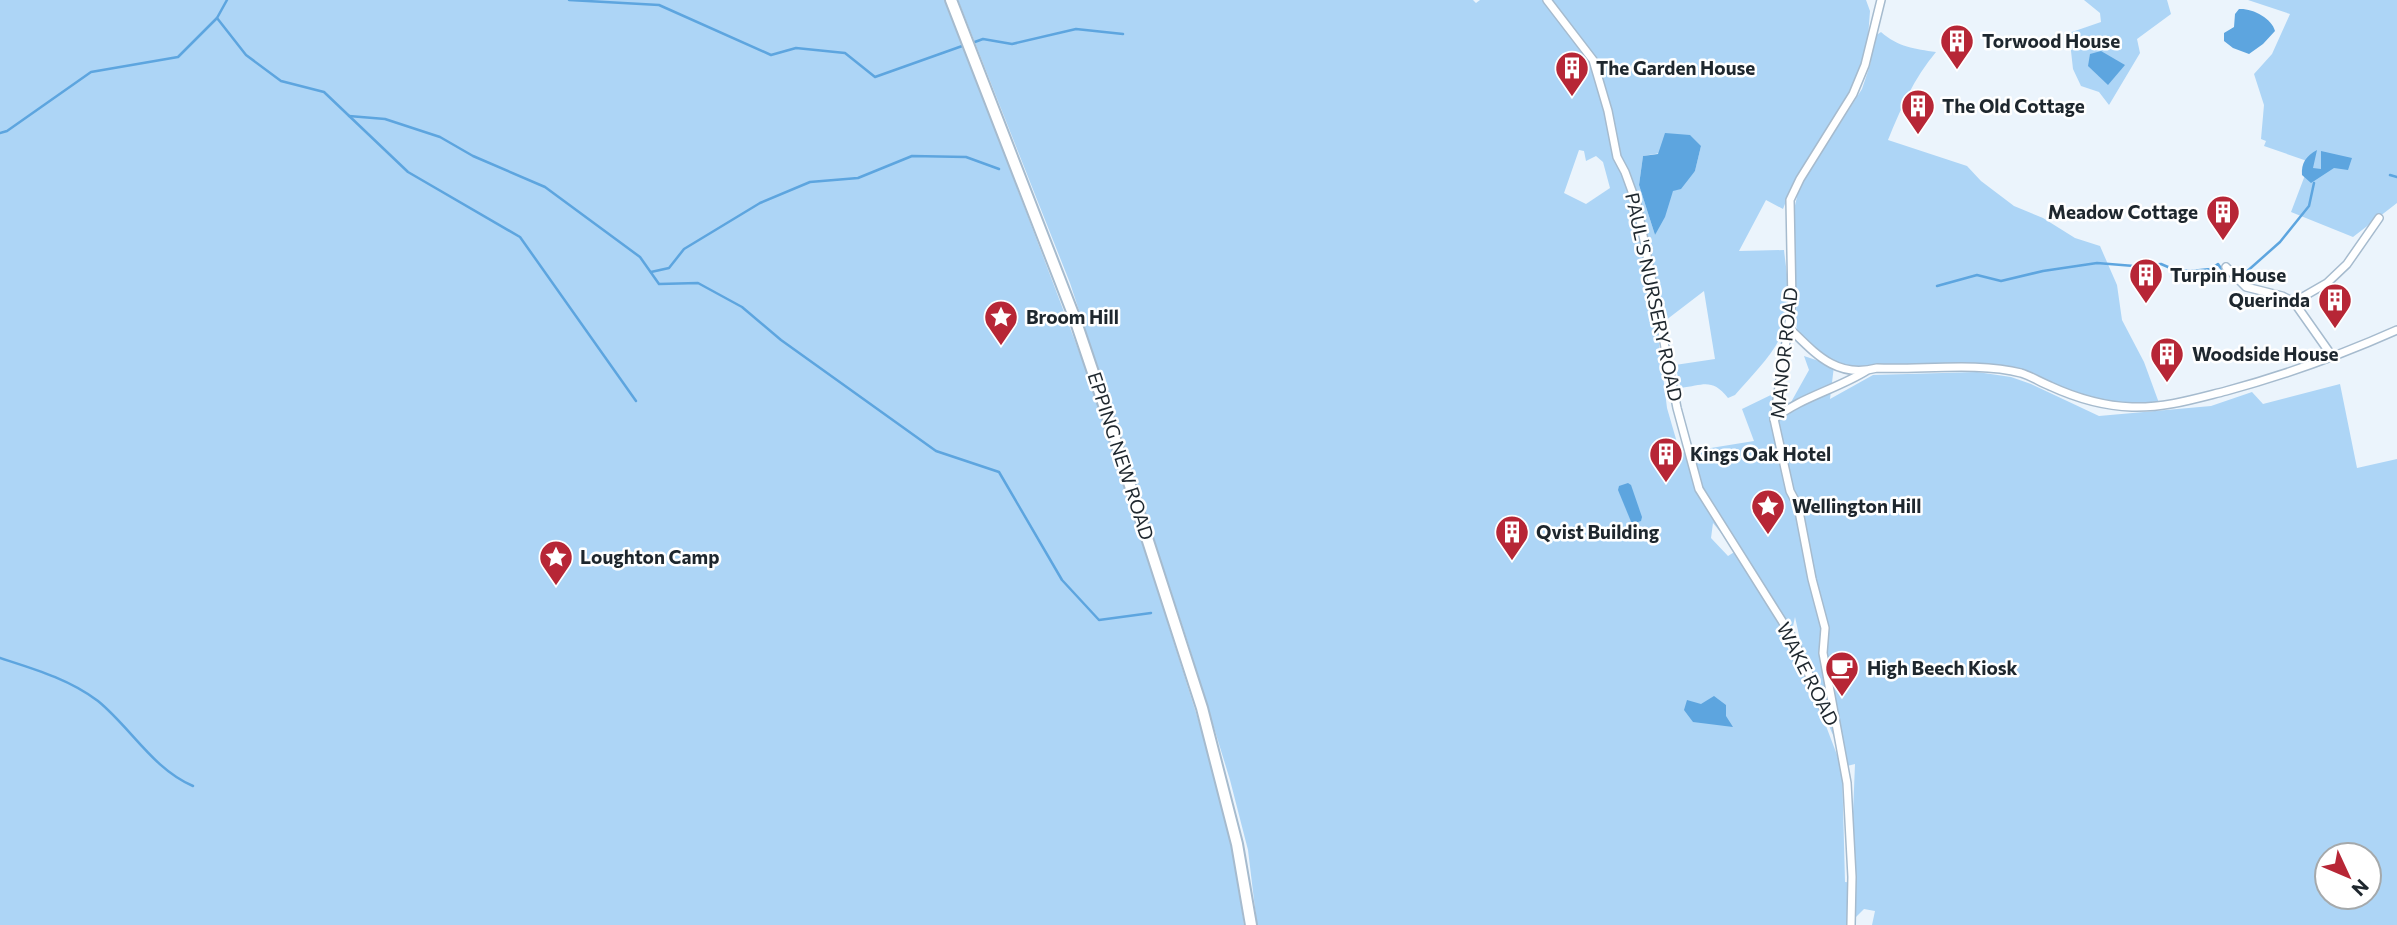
<svg xmlns="http://www.w3.org/2000/svg" width="2397" height="925" font-family="Commissioner,sans-serif">
	<style>
		.green { fill: #add5f6; fill-rule: evenodd }
		.water { fill: #5da5df }
		.lines { fill: none; stroke-linecap: round; stroke-linejoin: round }
		.stream { stroke: #5da5df; stroke-width: 2.5 }
		.minor-casing { stroke: #a6bbce; stroke-width: 10 }
		.primary-casing { stroke: #a6bbce; stroke-width: 14 }
		.minor { stroke: #fff; stroke-width: 7 }
		.primary { stroke: #fff; stroke-width: 10 }
		.labels { text-anchor: middle; stroke-width: 5; stroke-linejoin: round; paint-order: stroke }
		.poi-label { font-size: 19px; font-weight: bold; fill: #1e272e; stroke: #fff; text-anchor: start }
		.street-label { font-size: 19px; fill: #1e272e; stroke: #fff }
	</style>
	<rect width="100%" height="100%" fill="#ebf4fc"/>
	<g class="green">
		<path d="M0,0H946L1097,399L1216,776L1233,847L1244,925H0Z"/>
		<path d="M958,0H1473L1476,3L1480,0H1866L1870,11L1868,38L1861,75L1855,90L1809,158L1790,191L1783,209L1766,200L1739,251L1784,250C1786,271 1792,296 1787,317C1781,349 1755,371 1735,395L1728,398C1712,378 1704,385 1681,388L1675,365L1715,359L1704,291L1657,327L1667,408L1680,453L1754,441L1742,409L1777,392L1790,404L1809,370L1804,356L1834,366L1830,399L1873,375L1977,372L2011,377L2031,384L2099,416L2211,406L2252,392L2263,404L2340,384L2357,468L2397,459V925H1872L1875,911L1864,909L1848,925H1257L1248,850L1230,780L1189,646L1070,283ZM1701,146L1695,171L1673,190L1655,235L1639,185L1643,156ZM1579,150L1584,151L1586,161L1596,156L1603,162L1610,188L1586,204L1564,193ZM1713,523L1736,551L1728,556L1711,538ZM1795,617L1808,676V679L1789,645ZM1810,684L1847,766L1855,764L1853,813L1855,883L1845,882L1842,768ZM2327,855H2369V897H2327Z"/>
		<path d="M2084,0H2167L2171,14L2137,39L2140,53L2109,105L2099,92L2081,86L2073,69L2069,33L2101,22L2100,13Z"/>
		<path d="M2248,0H2397V203L2353,237L2291,212L2310,162L2264,146L2266,141L2261,139L2264,105L2254,74L2272,54L2290,14Z"/>
		<path d="M1881,32C1898,47 1915,49 1936,52C1914,78 1901,108 1888,140L1967,166L1981,181L2014,206L2043,218L2075,238L2100,246L2117,285L2122,320L2144,362L2159,403H2121L2096,401L2013,369L1856,368L1836,365L1803,339L1797,329L1795,319L1797,302L1791,223L1799,188L1862,89L1870,65L1875,36Z"/>
	</g>
	<g class="water">
		<path d="M2239,9C2252,8 2272,18 2275,31L2263,44L2249,54L2233,48L2224,41V33L2234,27L2235,14Z"/>
		<path d="M2101,51L2125,65L2108,85L2088,66L2090,54Z"/>
		<path d="M1665,133L1690,135L1701,146L1695,171L1681,189L1673,191L1665,217L1655,235L1639,185L1643,156L1658,154Z"/>
		<path d="M2317,150L2313,168L2321,169V151L2352,158L2348,170L2334,168L2311,183L2302,175C2301,163 2306,156 2317,150Z"/>
		<path d="M1628,483L1631,485L1642,517L1641,521L1632,524L1618,490L1619,486Z"/>
		<path d="M1714,696L1726,705V716L1733,727L1693,722L1684,710L1687,700L1701,704Z"/>
	</g>
	<g class="lines">
		<g class="stream">
			<path d="M569,0L659,5L771,55L796,48L845,53L875,77L965,45"/>
			<path d="M217,18L227,0"/>
			<path d="M972,43L983,39L1012,44L1076,29L1123,34"/>
			<path d="M349,116L385,119L440,137L473,156L545,187L640,257L659,284L698,283L742,307L781,340L936,451L999,472L1062,580L1099,620L1151,613"/>
			<path d="M0,133L7,131L91,72L178,57L217,18L246,55L281,81L324,92L408,172L520,237L636,401"/>
			<path d="M2390,175L2397,177"/>
			<path d="M651,272L669,268L684,249L760,203L810,182L858,178L912,156L966,157L999,169"/>
			<path d="M1937,286L1977,275L2001,281L2043,271L2097,263L2134,266L2161,264L2175,270L2191,271L2210,269L2218,264L2225,274H2244L2280,242L2309,206L2314,183"/>
			<path d="M0,658C34,669 69,679 98,701C131,728 153,769 193,786"/>
		</g>
		<g class="minor-casing">
			<g id="minor">
				<path d="M1547,0L1593,60L1608,111L1617,157L1625,172L1637,205L1677,408L1699,489L1794,640L1826,714L1835,721"/>
				<path d="M2226,267L2246,287L2282,296L2294,302L2332,356"/>
				<path d="M2294,302L2327,283L2347,264L2379,218"/>
				<path d="M1789,328C1815,353 1836,379 1877,368C1920,370 1979,362 2021,373C2031,376 2040,382 2050,386C2076,398 2103,406 2132,407C2165,408 2194,399 2226,391C2285,375 2341,355 2397,330"/>
				<path d="M1774,419C1799,398 1837,389 1866,371"/>
				<path d="M1851,925L1852,877L1847,783L1823,653L1825,628L1812,579L1798,506L1790,491L1774,419L1792,303L1790,200L1800,179L1853,94L1865,65L1881,0"/>
			</g>
		</g>
		<g class="primary-casing">
			<path id="primary" d="M951,0L1075,319L1105,408L1202,708L1237,844L1251,925"/>
		</g>
		<use href="#minor" class="minor"/>
		<use href="#primary" class="primary"/>
	</g>
	<defs>
		<g id="building-pin" transform="scale(1.75)"><path d="M0 17L-7.5 6A9.5 9.5 0 1 1 7.5 6Z" fill="#b72636" stroke="#fff"/><path d="M-4-6H4V6H1V3H-1V6H-4ZM-2.5-4.3h1.7v1.8h-1.7ZM.8-4.3h1.7v1.8H.8ZM-2.5-1h1.7V.8h-1.7ZM.8-1h1.7V.8H.8Z" fill="#fff"/></g>
		<g id="sight-pin" transform="scale(1.75)"><path d="M0 17L-7.5 6A9.5 9.5 0 1 1 7.5 6Z" fill="#b72636" stroke="#fff"/><path d="M0-6L1.8-2.2L6-1.7L2.9 1.2L3.7 5.4L0 3.3L-3.7 5.4L-2.9 1.2L-6-1.7L-1.8-2.2Z" fill="#fff"/></g>
		<g id="cafe-pin" transform="scale(1.75)"><path d="M0 17L-7.5 6A9.5 9.5 0 1 1 7.5 6Z" fill="#b72636" stroke="#fff"/><path d="M-5.5-4.5H6V0H3Q3 3.5 0 3.5H-2.5Q-5.5 3.5-5.5 0ZM3-3.2v2h1.7v-2ZM-6 4.5H4V6H-6Z" fill="#fff"/></g>
	</defs>
	<g fill-rule="evenodd">
		<use href="#building-pin" x="1957" y="41"/>
		<use href="#building-pin" x="1572" y="68"/>
		<use href="#building-pin" x="1918" y="106"/>
		<use href="#building-pin" x="2223" y="212"/>
		<use href="#building-pin" x="2146" y="275"/>
		<use href="#building-pin" x="2335" y="300"/>
		<use href="#sight-pin" x="1001" y="317"/>
		<use href="#building-pin" x="2167" y="354"/>
		<use href="#building-pin" x="1666" y="454"/>
		<use href="#sight-pin" x="1768" y="506"/>
		<use href="#building-pin" x="1512" y="532"/>
		<use href="#sight-pin" x="556" y="557"/>
		<use href="#cafe-pin" x="1842" y="668"/>
	</g>
	<g class="labels">
		<g class="poi-label">
			<text x="1982" y="48">Torwood House</text>
			<text x="1596" y="75">The Garden House</text>
			<text x="1942" y="113">The Old Cottage</text>
			<text x="2198" y="219" text-anchor="end">Meadow Cottage</text>
			<text x="2170" y="282">Turpin House</text>
			<text x="2310" y="307" text-anchor="end">Querinda</text>
			<text x="1026" y="324">Broom Hill</text>
			<text x="2192" y="361">Woodside House</text>
			<text x="1690" y="461">Kings Oak Hotel</text>
			<text x="1792" y="513">Wellington Hill</text>
			<text x="1536" y="539">Qvist Building</text>
			<text x="580" y="564">Loughton Camp</text>
			<text x="1867" y="675">High Beech Kiosk</text>
		</g>
		<g class="street-label">
			<text transform="translate(1654 297) rotate(78)" y="7">PAUL'S NURSERY ROAD</text>
			<text transform="translate(1784 353) rotate(-84)" y="7">MANOR ROAD</text>
			<text transform="translate(1121 456) rotate(72)" y="7">EPPING NEW ROAD</text>
			<text transform="translate(1808 674) rotate(63)" y="7">WAKE ROAD</text>
		</g>
	</g>
	<g transform="translate(2348 876) rotate(134)"><circle r="33" fill="#ffffff" stroke="#a5a9ab" stroke-width="2"/>
	<path d="M0-5L12 26L0 18L-12 26Z" fill="#b72636"/>
	<text y="-10" font-size="19" font-weight="bold" text-anchor="middle" fill="#1e272e">N</text>
	</g>
</svg>
